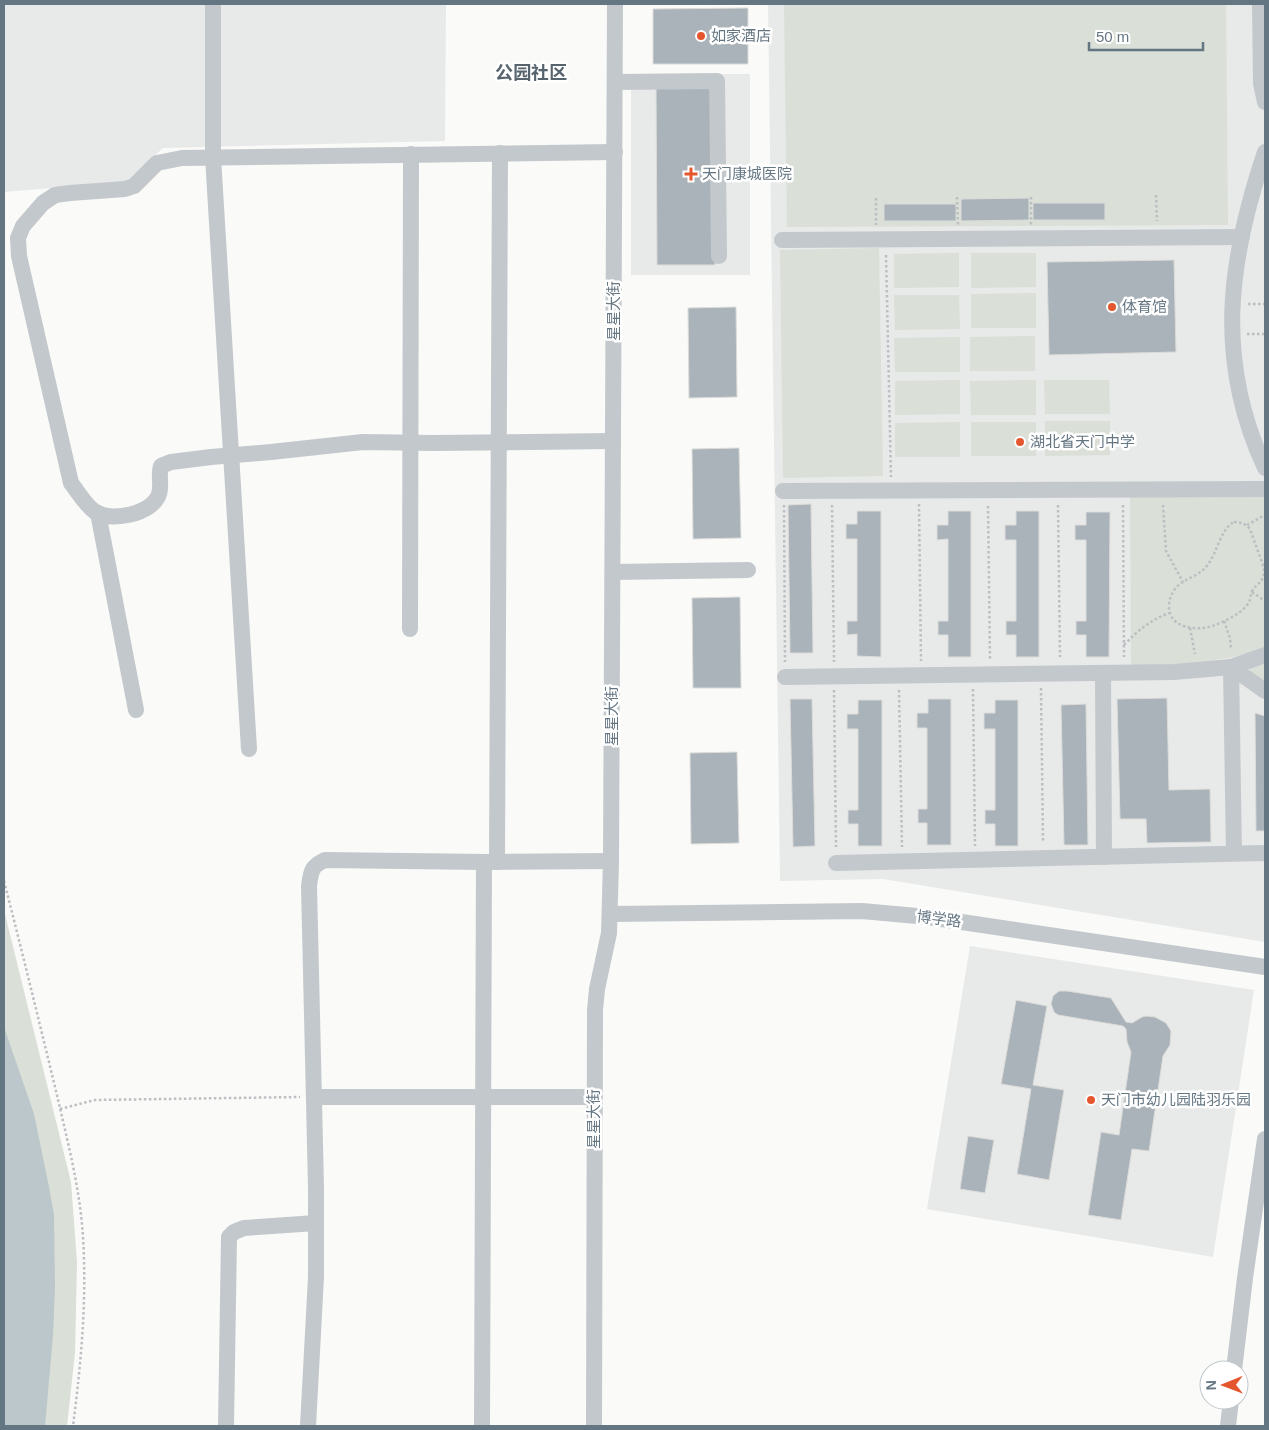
<svg xmlns="http://www.w3.org/2000/svg" width="1269" height="1430" font-family="Helvetica,'Noto Sans SC',sans-serif">
	<style>
		.built { fill: #e8e9e9 }
		.green { fill: #dadfd7 }
		.water { fill: #bbc7cb }
		.building { fill: #aab3b9; stroke: #dcdcda }
		.lines { fill: none; stroke-linecap: round; stroke-linejoin: round }
		.path { stroke: #bbbfc2; stroke-width: 2.5; stroke-dasharray: 2.5 2.5; stroke-linecap: butt }
		.minor { stroke: #c3c8cc; stroke-width: 16 }
		.poi-dot { fill: #e4572e; stroke: #fff; stroke-width: 2 }
		.labels { text-anchor: middle; stroke-width: 5; stroke-linejoin: round; paint-order: stroke }
		.poi-label { font-size: 15px; fill: #657683; stroke: #fff; text-anchor: start }
		.street-label { font-size: 15px; fill: #657683; stroke: #fff }
		.quarter-label { font-size: 18px; font-weight: bold; fill: #57646e; stroke: #fff }
	</style>
	<rect width="100%" height="100%" fill="#fafaf8"/>
	<g class="built">
		<path d="M4,4H446L445,141L163,148L126,182L4,192Z"/>
		<path d="M768,4H1265V942L883,879L780,881Z"/>
		<rect x="631" y="74" width="119" height="201"/>
		<path d="M970,946L1254,990L1213,1257L927,1209Z"/>
	</g>
	<g class="green">
		<path d="M784,4H1226L1228,225L787,227Z"/>
		<path d="M879,248L883,476L783,478L780,250Z"/>
		<path d="M959,253V287L894,288V254Z"/>
		<path d="M971,253H1036V287L971,288Z"/>
		<path d="M1036,293V328H971V294Z"/>
		<path d="M894,295H959L960,329L895,330Z"/>
		<path d="M1035,336V371H970V337Z"/>
		<path d="M960,337V372H895L894,338Z"/>
		<path d="M960,380V414L895,415V381Z"/>
		<path d="M1036,380V415H971L970,381Z"/>
		<path d="M1044,380H1109L1110,414H1045Z"/>
		<path d="M1045,421H1110V455L1045,456Z"/>
		<path d="M960,422V457H895V423Z"/>
		<rect x="971" y="422" width="65" height="34"/>
		<path d="M1130,496H1265V649L1233,657L1201,662L1131,669Z"/>
		<path d="M1265,661V684L1250,674V667Z"/>
		<path d="M4,910L71,1182L77,1262L75,1353L67,1426H4Z"/>
	</g>
	<path class="water" d="M4,1027L34,1114L49,1187L54,1215L55,1288L53,1335L45,1426H4Z"/>
	<g class="building">
		<path d="M748,8V64H653V9Z"/>
		<path d="M656,84H714L715,265H657Z"/>
		<path d="M1029,198V220L961,221V199Z"/>
		<rect x="1033" y="203" width="72" height="17"/>
		<rect x="884" y="204" width="72" height="17"/>
		<path d="M1174,260L1176,352L1049,355L1047,262Z"/>
		<path d="M736,307L737,397L689,398L688,308Z"/>
		<path d="M739,448L741,538L693,539L692,449Z"/>
		<path d="M811,504L813,653H790L788,505Z"/>
		<path d="M857,511H881V657L857,656V634L847,635V621H857V539H846V524H857Z"/>
		<path d="M948,511H971V657H948V635H938V621H948V539L937,540V525H948Z"/>
		<path d="M1016,511H1039V657H1016V635H1006V621H1016V540H1005V525H1016Z"/>
		<path d="M1086,512H1110L1109,657H1086V635H1076V621H1086V540H1075V525H1086Z"/>
		<path d="M740,597L741,688H693L692,598Z"/>
		<path d="M1167,698L1169,790L1210,789L1211,842L1147,843L1146,819H1120L1117,699Z"/>
		<path d="M790,699H812L815,846L793,847Z"/>
		<path d="M928,699H951V845H927V823H918V809H927V728H917V713H928Z"/>
		<path d="M858,700H882V846H858V824H848V810H858V729H847V714H858Z"/>
		<path d="M995,700H1018V846H995V824H985V810H995V729H984V713H995Z"/>
		<path d="M1086,704L1088,845H1064L1061,705Z"/>
		<path d="M1255,713L1265,716V831H1256Z"/>
		<path d="M737,752L739,843L691,844L690,753Z"/>
		<path d="M1059,991H1067L1111,998L1126,1022L1132,1023L1142,1017L1146,1016L1155,1017L1166,1023L1171,1031L1170,1045L1163,1056L1149,1151L1132,1149L1121,1220L1088,1215L1101,1132L1119,1135L1131,1052L1127,1042L1126,1029L1123,1026L1058,1015L1054,1012L1051,1004L1053,996Z"/>
		<path d="M1016,1000L1047,1006L1033,1085L1064,1090L1049,1180L1017,1174L1031,1089L1001,1084Z"/>
		<path d="M968,1136L994,1140L985,1193L960,1189Z"/>
	</g>
	<g class="lines">
		<g class="path">
			<path d="M1156,195L1157,221"/>
			<path d="M957,197L958,225"/>
			<path d="M1031,197V225"/>
			<path d="M876,198V225"/>
			<path d="M886,255L891,477"/>
			<path d="M1248,304H1265"/>
			<path d="M1247,334H1265"/>
			<path d="M919,504L921,661"/>
			<path d="M784,505L785,662"/>
			<path d="M832,505L834,662"/>
			<path d="M1058,505L1060,657"/>
			<path d="M1123,505L1124,657"/>
			<path d="M1163,505L1166,551L1183,582"/>
			<path d="M988,506L990,660"/>
			<path d="M1234,522C1242,522 1245,524 1250,529L1264,568C1265,582 1258,582 1252,591C1250,596 1251,601 1247,605C1240,615 1215,627 1203,628C1188,630 1169,624 1169,607C1169,600 1171,594 1175,589C1182,579 1196,578 1206,567C1217,555 1220,529 1234,522Z"/>
			<path d="M1247,525L1265,515"/>
			<path d="M1252,592L1265,601"/>
			<path d="M1224,621L1230,638L1231,650"/>
			<path d="M1190,628L1195,654"/>
			<path d="M1124,645C1138,630 1151,620 1169,613"/>
			<path d="M1041,688L1043,843"/>
			<path d="M973,689L975,846"/>
			<path d="M834,690L836,847"/>
			<path d="M899,690L902,847"/>
			<path d="M4,881C22,951 39,1021 56,1091C67,1139 80,1188 83,1237C87,1300 81,1363 73,1426"/>
			<path d="M60,1109L95,1100L300,1097"/>
		</g>
		<g class="minor">
			<path d="M213,4V157L249,749"/>
			<path d="M1260,4L1261,83L1265,102"/>
			<path d="M615,82L717,81L719,256"/>
			<path d="M1265,152C1228,262 1215,360 1265,468"/>
			<path d="M782,240L1242,237"/>
			<path d="M613,441L433,443L363,442L271,452L211,457L171,462L161,466C158,475 162,485 159,494C153,514 110,523 94,511C85,504 78,492 71,483L19,256L18,238L23,226L43,203L55,195L70,193L125,189L134,186L157,163L182,158L615,152"/>
			<path d="M783,491L1265,489"/>
			<path d="M98,513L136,710"/>
			<path d="M613,572L748,570"/>
			<path d="M410,629L411,154"/>
			<path d="M1231,667L1234,853"/>
			<path d="M1231,667L1265,691"/>
			<path d="M1103,673L1104,857"/>
			<path d="M785,677L1174,672L1231,667L1265,655"/>
			<path d="M497,862L500,153"/>
			<path d="M836,863L1265,853"/>
			<path d="M610,914L862,911L928,917L1265,967"/>
			<path d="M314,1097H594"/>
			<path d="M1234,1370L1245,1278L1265,1139"/>
			<path d="M226,1426L229,1237L234,1232L244,1228L316,1223"/>
			<path d="M308,1426L316,1277V1187L309,886C311,872 311,866 325,860L484,862L611,861"/>
			<path d="M482,1426L484,862"/>
			<path d="M594,1426L595,1010L597,989L609,933L611,861L615,4"/>
			<path d="M1228,1426L1231,1400"/>
		</g>
	</g>
	<g class="poi-dot">
		<circle cx="701" cy="36" r="5"/>
		<path d="M688.5 166.5h5v5h5v5h-5v5h-5v-5h-5v-5h5z"/>
		<circle cx="1112" cy="307" r="5"/>
		<circle cx="1020" cy="442" r="5"/>
		<circle cx="1091" cy="1100" r="5"/>
	</g>
	<g class="labels">
		<g class="poi-label">
			<text x="711" y="41">如家酒店</text>
			<text x="702" y="179">天门康城医院</text>
			<text x="1122" y="312">体育馆</text>
			<text x="1030" y="447">湖北省天门中学</text>
			<text x="1101" y="1105">天门市幼儿园陆羽乐园</text>
		</g>
		<g class="street-label">
			<text transform="translate(614 311) rotate(-90)" y="5">星星大街</text>
			<text transform="translate(612 716) rotate(-90)" y="5">星星大街</text>
			<text transform="translate(939 919) rotate(7)" y="5">博学路</text>
			<text transform="translate(594 1119) rotate(-90)" y="5">星星大街</text>
		</g>
		<g class="quarter-label">
			<text x="531" y="79">公园社区</text>
		</g>
	</g>
	<rect width="1269" height="1430" fill="none" stroke="#657683" stroke-width="10"/>
	<g transform="translate(1224 1385) rotate(269)"><circle r="24" fill="#ffffff" stroke="#c1c8cd"/>
	<path d="M0-4L9 19L0 12L-9 19Z" fill="#e4572e"/>
	<text y="-8" font-size="14" font-weight="bold" text-anchor="middle" fill="#657683">N</text>
	</g>
	<path d="M1089 42v8h114v-8" fill="none" stroke="#657683" stroke-width="2.5"/>
	<text x="1096" y="42" font-size="15" fill="#657683" stroke="#ffffff" stroke-width="4" paint-order="stroke">50 m</text>
</svg>
